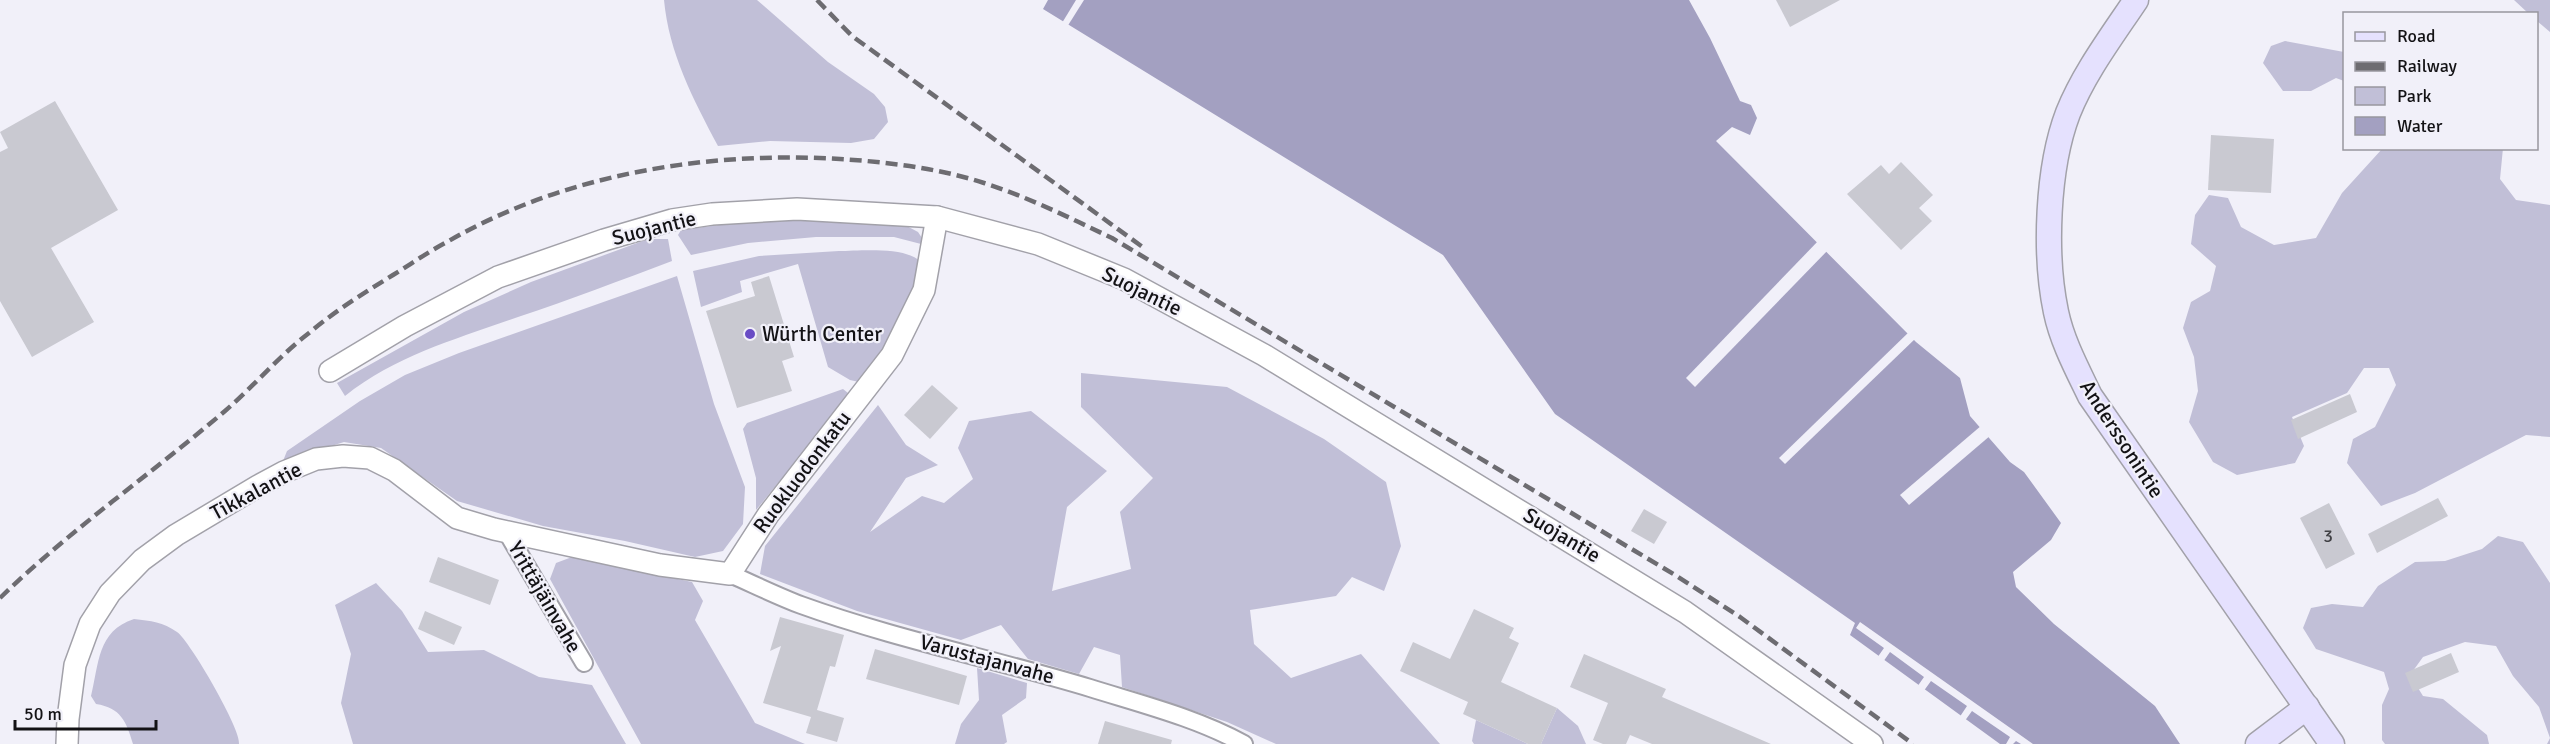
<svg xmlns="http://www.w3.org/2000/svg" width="2550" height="744" font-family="Signika,sans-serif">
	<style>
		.green { fill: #c1bfd7 }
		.water { fill: #a3a0c1 }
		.pier { fill: #f1f0f9 }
		.building { fill: #c9c9d1 }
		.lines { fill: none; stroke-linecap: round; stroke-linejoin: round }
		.minor-casing { stroke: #a2a1a9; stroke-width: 20 }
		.tertiary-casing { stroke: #a2a1a9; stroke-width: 24 }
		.secondary-casing { stroke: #a2a1a9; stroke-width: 27 }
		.minor { stroke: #fff; stroke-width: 16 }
		.tertiary { stroke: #fff; stroke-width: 21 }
		.secondary { stroke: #e5e1fe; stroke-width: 24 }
		.rail { stroke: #6d6c71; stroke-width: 4.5; stroke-dasharray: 12 6; stroke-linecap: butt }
		.poi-dot { fill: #694cc5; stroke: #f1f0f9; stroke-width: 2 }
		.labels { text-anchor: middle; stroke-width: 4.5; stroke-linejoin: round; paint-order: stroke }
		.number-label { font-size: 18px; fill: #404044 }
		.street-label { font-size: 21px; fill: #131215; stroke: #f1f0f9 }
		.poi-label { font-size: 21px; fill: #131215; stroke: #f1f0f9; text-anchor: start }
	</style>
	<rect width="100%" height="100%" fill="#f1f0f9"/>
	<g class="green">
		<path d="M664,0H757L828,62L874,94L885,107L888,122L874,139L851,143L770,141L718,146C693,99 669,53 664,0Z"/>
		<path d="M2514,0H2550V32L2537,21L2536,14L2528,13Z"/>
		<path d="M2285,41L2344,52V81L2336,78L2311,91H2283L2263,63L2271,46Z"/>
		<path d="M2503,148L2500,179L2516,200L2550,205V437L2526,435L2415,493L2381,506L2347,463L2353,439L2375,427L2396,385L2389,368H2364L2347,393L2292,417L2304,446L2295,463L2237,475L2213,462L2189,422L2198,391L2194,357L2183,328L2191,302L2210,291L2216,266L2191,244L2195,215L2209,195L2228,198L2241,227L2274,245L2316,238L2342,193L2382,149Z"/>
		<path d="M779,217L903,224L918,232L922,238L921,244L894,237H816L748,243L691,255L678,235L681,230Z"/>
		<path d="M648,239H668L672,261C621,280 570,300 518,317C457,339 397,355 345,396L337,383L464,312L531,282Z"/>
		<path d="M839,251C860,251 905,246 921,262L901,333L859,382L850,380L828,367L798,264L740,281L742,292L701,307L693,271L759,256Z"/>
		<path d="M677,276L714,404L745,487L743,524L723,551L695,557L625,541L543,526L457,501L381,448L344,442L283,461L287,451L360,401L405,375L459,353Z"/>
		<path d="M1081,373L1227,387L1324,439L1386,482L1401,546L1384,591L1352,577L1336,596L1250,610L1254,644L1291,678L1361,654L1440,744H1276L1227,722L1122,687L1120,655L1094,647L1079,674L1028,659L1001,625L961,640L857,611L760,574L765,546L878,405L906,445L938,465L906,478L870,532L922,496L944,503L973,479L958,448L969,421L1031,411L1107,471L1067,507L1052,591L1131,569L1120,512L1153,478L1081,407Z"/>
		<path d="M843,389L848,393V397L756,510V478L743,429L747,423Z"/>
		<path d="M2498,536L2523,542L2550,583V744H2547L2550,738L2539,707L2513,676L2496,646L2465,642L2423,657L2410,675L2423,696L2443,699L2487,735L2489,744H2385L2382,740V705L2389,689L2384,672L2316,649L2303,628L2311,608L2332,604L2363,607L2378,586L2415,562L2445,561L2482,549Z"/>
		<path d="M572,557L692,582L703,601L695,620L755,723L805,744H641L550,579L556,563Z"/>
		<path d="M376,583L402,611L428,652L484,650L539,677L592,685L626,744H353L341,703L351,654L335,605Z"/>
		<path d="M134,619C151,621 163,622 177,632C190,641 242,731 239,744H133C126,721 121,708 96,704L91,696C99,664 97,631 134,619Z"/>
		<path d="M977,668L1027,683L1026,698L1002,715L1007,742L1004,744H955L961,724L979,700Z"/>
		<path d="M1557,708L1578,726L1586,744H1541Z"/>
		<path d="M1476,720L1528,744H1474L1472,741Z"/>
	</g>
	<path class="water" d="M1048,0H1689L1710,38L1740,101L1751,105L1757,118L1750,135L1732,127L1716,141L1916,342L1960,378L1970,416L2010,462L2024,472L2061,523L2051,540L2013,572L2016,587L2054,624L2155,706L2180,744H2000L1850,635L1855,623L1555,414L1443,255L1043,9Z"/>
	<g class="pier">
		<path d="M1076,0H1084L1067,27L1062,23Z"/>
		<path d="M1820,239L1829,249L1695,387L1686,378Z"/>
		<path d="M1910,331L1916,338L1785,464L1779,458Z"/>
		<path d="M1982,425L1991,435L1909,505L1900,495Z"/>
		<path d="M1860,622L2033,744H2021L2016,741L2013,744H2006L2010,737L1972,711L1964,722L1959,718L1967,706L1931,681L1923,692L1917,687L1924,677L1890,652L1883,662L1877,658L1884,648L1856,628Z"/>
	</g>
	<g class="building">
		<path d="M1776,0H1840L1790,27Z"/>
		<path d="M55,101L118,210L51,248L94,322L32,357L0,301V152L8,148L0,132Z"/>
		<path d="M2211,135L2274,139L2271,193L2208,190Z"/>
		<path d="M1901,162L1933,195L1919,208L1932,221L1901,250L1847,194L1881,165L1889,174Z"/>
		<path d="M769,276L794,357L782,361L792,391L737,408L706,311L755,296L751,282Z"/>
		<path d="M932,385L958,408L930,439L904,415Z"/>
		<path d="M2350,394L2357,412L2298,439L2291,420Z"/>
		<path d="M2438,498L2448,516L2377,553L2368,534Z"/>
		<path d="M2329,503L2355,554L2326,569L2300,518Z"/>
		<path d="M1644,509L1667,522L1654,544L1631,531Z"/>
		<path d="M438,557L499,580L490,605L429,582Z"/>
		<path d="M1474,609L1514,628L1509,638L1519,643L1501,682L1557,708L1541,744H1528L1463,714L1468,702L1400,671L1413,642L1450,659Z"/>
		<path d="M425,611L462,627L454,645L418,629Z"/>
		<path d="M780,617L844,635L835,667L830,666L817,710L844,718L837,742L806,733L811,717L763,703L781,646L770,651Z"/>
		<path d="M875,649L967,676L959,705L866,679Z"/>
		<path d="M2451,653L2459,672L2413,692L2405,673Z"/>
		<path d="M1584,654L1666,689L1662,697L1771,744H1652L1630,735L1626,744H1603L1593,740L1608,703L1570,687Z"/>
		<path d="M1105,721L1172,740L1171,744H1098Z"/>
	</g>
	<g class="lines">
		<g class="minor-casing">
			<g id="minor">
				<path d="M506,531L584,663"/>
				<path d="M730,574C753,584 777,596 801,605C895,639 994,659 1090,688C1141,704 1197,718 1244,744"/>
			</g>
		</g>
		<g class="tertiary-casing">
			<g id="tertiary">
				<path d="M330,371L405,326L498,277L604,240L672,220L712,214L797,209L937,217L1038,244L1124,279L1264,355L1685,612L1872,744"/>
				<path d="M67,744L68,719L75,665L90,624L110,593L142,560L176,535L258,486L284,472L316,459L343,456L370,458L394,470L457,518L494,529L660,565L730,574L768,515L892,355L924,290L937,217"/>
			</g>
		</g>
		<g class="secondary-casing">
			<g id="secondary">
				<path d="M2136,0C2112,36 2084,73 2068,113C2047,168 2044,255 2056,312C2062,341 2077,369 2090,396L2332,744"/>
				<path d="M2258,744L2307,707"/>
			</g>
		</g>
		<use href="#minor" class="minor"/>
		<use href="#tertiary" class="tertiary"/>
		<use href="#secondary" class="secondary"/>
		<g class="rail">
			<path d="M817,0L852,36L1144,248"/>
			<path d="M0,598C70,530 151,474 225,411C254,386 279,356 309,333C335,311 364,293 393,275C411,264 428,252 447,242C564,174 706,151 840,159C887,162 938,168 984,183C1028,197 1070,218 1112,238L1675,575L1740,617L1913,744"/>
		</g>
	</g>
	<circle class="poi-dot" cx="750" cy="334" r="6"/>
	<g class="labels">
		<g class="number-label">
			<text x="2328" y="542">3</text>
		</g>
		<g class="street-label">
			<text transform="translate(654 228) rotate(-14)" y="7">Suojantie</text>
			<text transform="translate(1142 291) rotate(26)" y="7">Suojantie</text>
			<text transform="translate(2122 439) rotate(57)" y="7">Anderssonintie</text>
			<text transform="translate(802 472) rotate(-53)" y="7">Ruokluodonkatu</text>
			<text transform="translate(256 491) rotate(-28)" y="7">Tikkalantie</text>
			<text transform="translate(1562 535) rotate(31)" y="7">Suojantie</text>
			<text transform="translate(545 597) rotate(60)" y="7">Yrittäjäinvahe</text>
			<text transform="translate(987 659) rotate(15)" y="7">Varustajanvahe</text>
		</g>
		<g class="poi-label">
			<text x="762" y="341">Würth Center</text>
		</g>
	</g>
	<rect x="2343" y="12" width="195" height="138" fill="#f1f0f9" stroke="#98979e" stroke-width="1.5"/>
	<rect x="2355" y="32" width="30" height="9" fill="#e5e1fe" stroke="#98979e" stroke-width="1.5"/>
	<text x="2397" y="42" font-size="18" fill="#131215">Road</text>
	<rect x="2355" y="62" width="30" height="9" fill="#6d6c71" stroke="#98979e" stroke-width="1.5"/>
	<text x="2397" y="72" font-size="18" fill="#131215">Railway</text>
	<rect x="2355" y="87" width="30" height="18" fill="#c1bfd7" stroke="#98979e" stroke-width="1.5"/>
	<text x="2397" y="102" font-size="18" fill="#131215">Park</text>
	<rect x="2355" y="117" width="30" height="18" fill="#a3a0c1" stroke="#98979e" stroke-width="1.5"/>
	<text x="2397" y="132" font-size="18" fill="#131215">Water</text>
	<path d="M15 720v9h141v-9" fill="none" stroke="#131215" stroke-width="3"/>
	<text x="24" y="720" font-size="18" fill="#131215" stroke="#f1f0f9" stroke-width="4.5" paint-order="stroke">50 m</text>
</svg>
